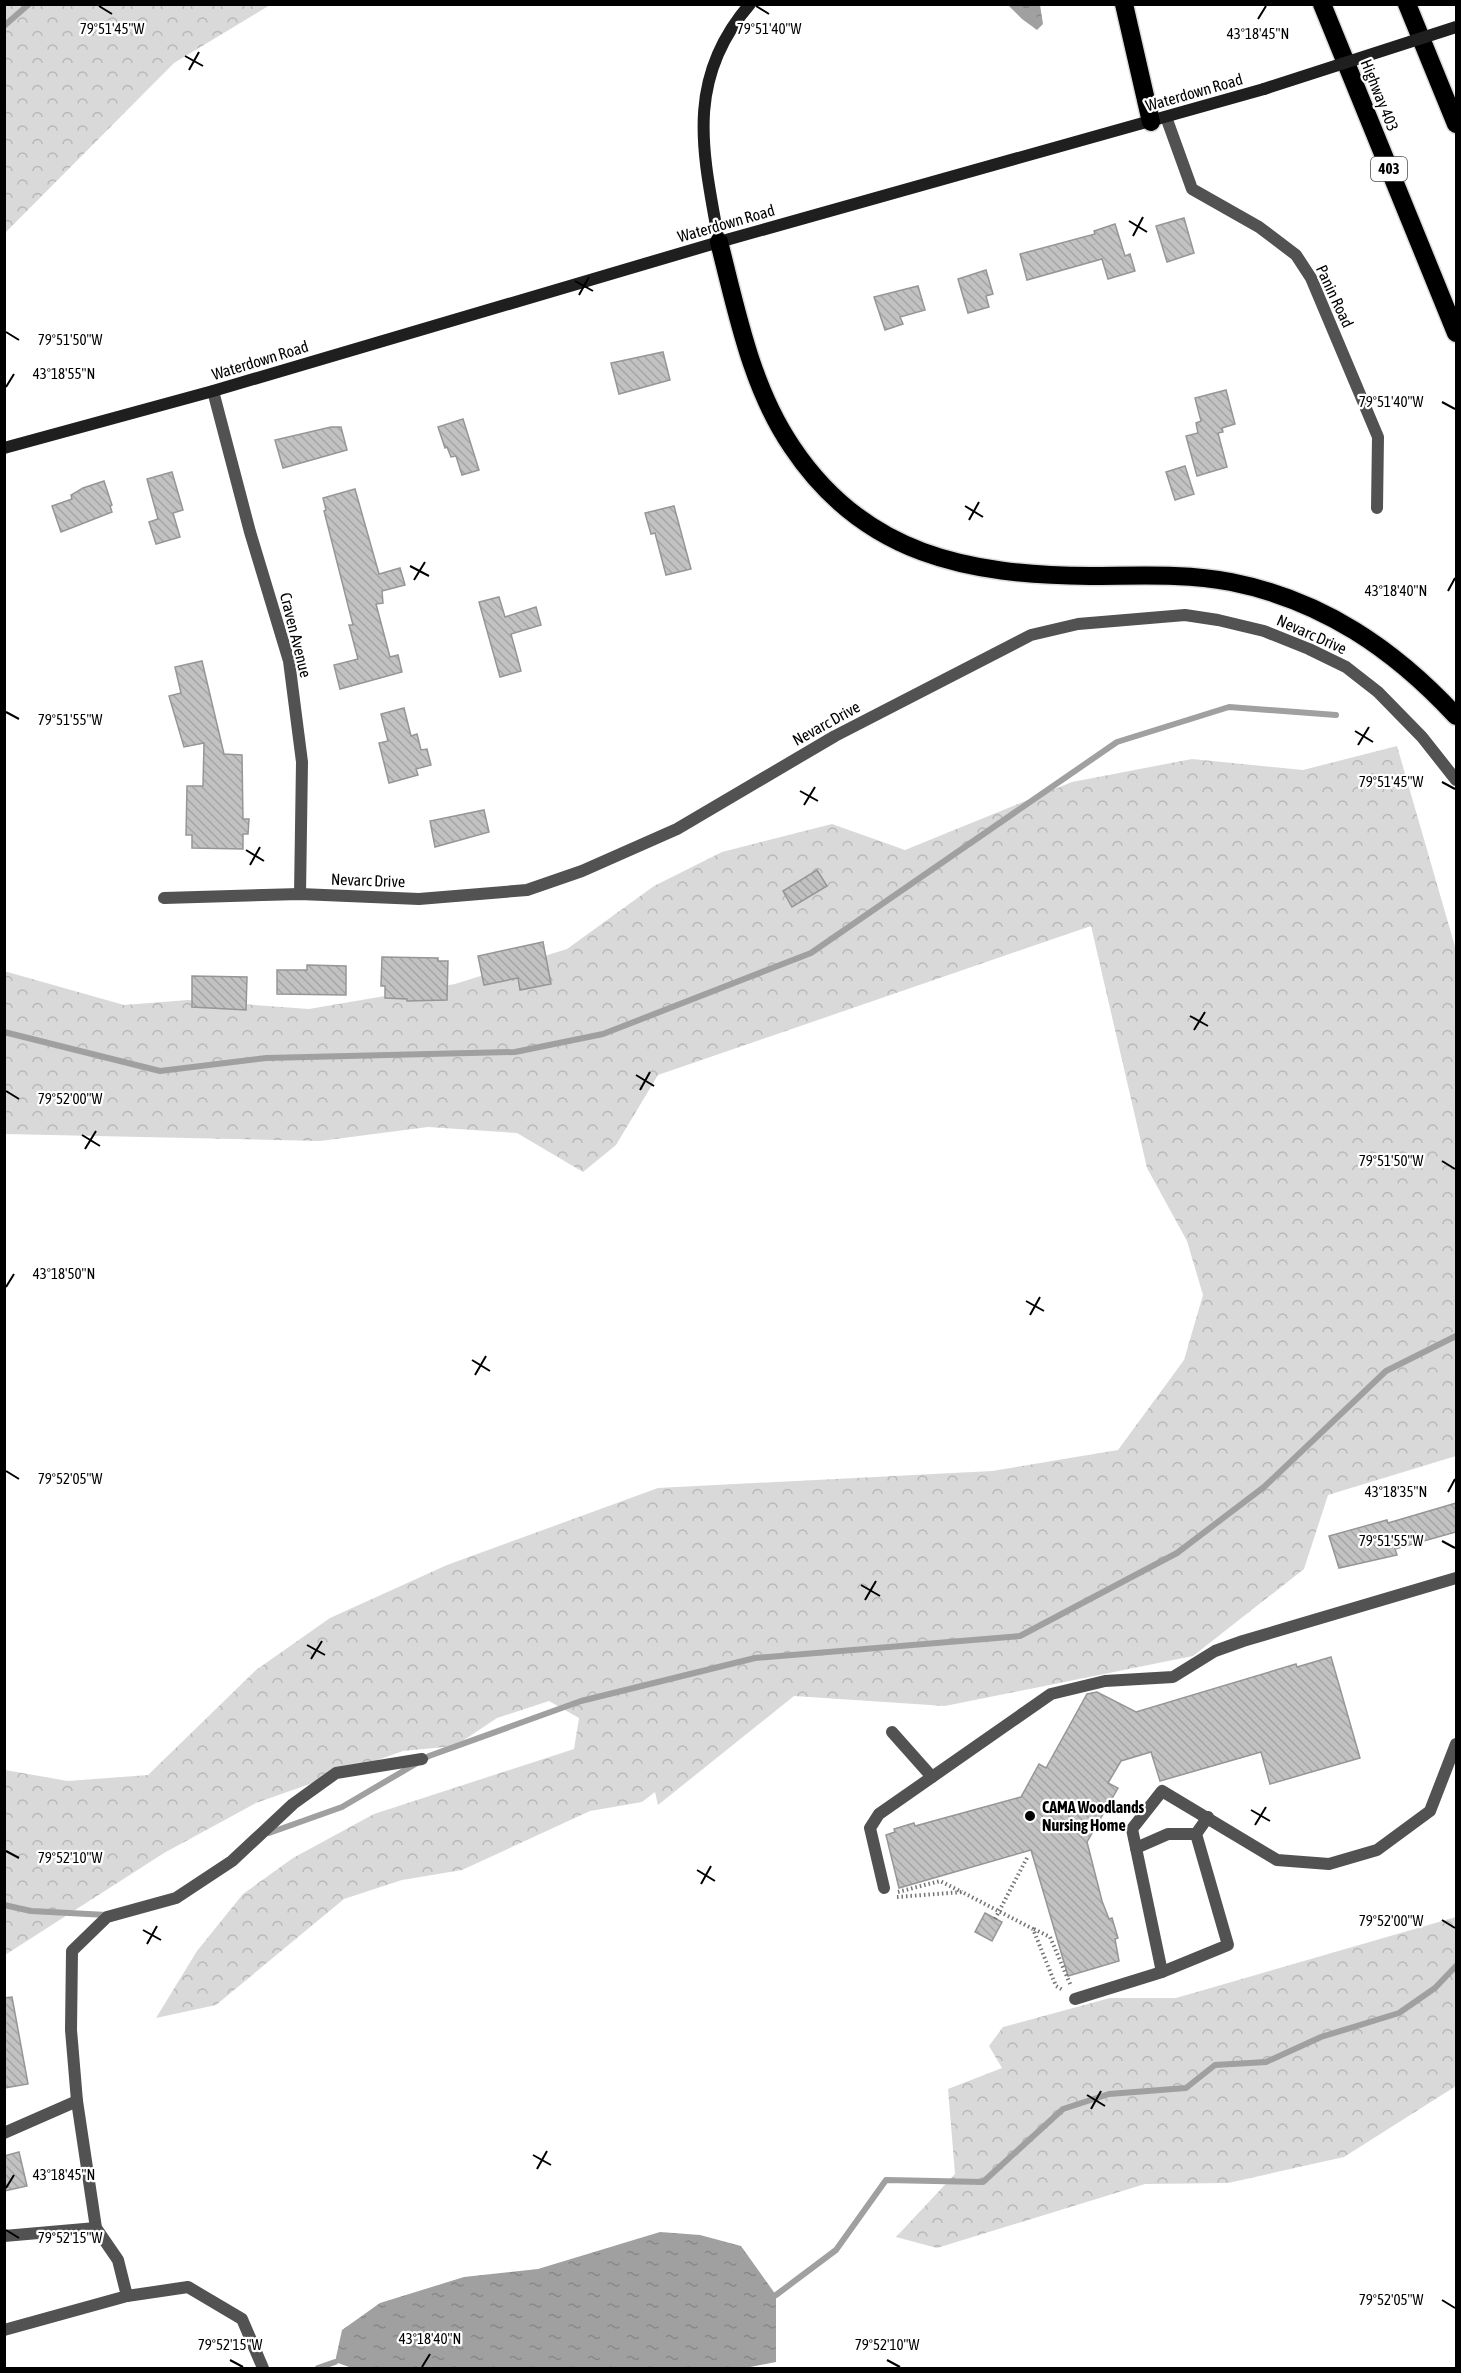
<svg xmlns="http://www.w3.org/2000/svg" width="1461" height="2373" font-family="'Asap Condensed',sans-serif">
	<style>
		.forest { fill: url(#forest-crowns) }
		.water { fill: url(#water-ripples) }
		.lines { fill: none; stroke-linecap: round; stroke-linejoin: round }
		.stream { stroke: #a0a0a0; stroke-width: 6 }
		.building { fill: url(#building-back-hatch); stroke: #969696; stroke-width: 1.5 }
		.highway-casing { stroke: #dbdbdb; stroke-width: 21 }
		.path { stroke: #747474; stroke-width: 4; stroke-dasharray: 1.5 3; stroke-linecap: butt }
		.lane { stroke: #525252; stroke-width: 12 }
		.street { stroke: #525252; stroke-width: 12 }
		.secondary { stroke: #1f1f1f; stroke-width: 12 }
		.highway { stroke: #000; stroke-width: 18 }
		.secondary-bridge { stroke: #1f1f1f; stroke-width: 12 }
		.ticks { fill: none; stroke: #000; stroke-width: 2 }
		.poi-dot { fill: #000; stroke: #fff; stroke-width: 2 }
		.labels { text-anchor: middle; stroke-width: 4.5; stroke-linejoin: round; paint-order: stroke }
		.shield { fill: #fff; stroke: #4c4c4c; stroke-width: 1.5 }
		.shield-label { font-size: 15px; font-weight: bold; fill: #000 }
		.street-label { font-size: 16px; fill: #000; stroke: #fff }
		.poi-label { font-size: 16px; font-weight: bold; fill: #000; stroke: #fff; text-anchor: start }
		.ticks-label { font-size: 15px; text-anchor: middle; fill: #000; stroke: #fff; stroke-width: 4.5; stroke-linejoin: round; paint-order: stroke }
	</style>
	<defs>
		<pattern id="forest-crowns" width="20" height="18" patternUnits="userSpaceOnUse" patternTransform="scale(1.5)"><rect width="20" height="18" fill="#d9d9d9"/><path d="M2 6a3 3 0 1 1 6 0M12 15a3 3 0 1 1 6 0" fill="none" stroke="#b8b8b8"/></pattern>
		<pattern id="water-ripples" width="26" height="14" patternUnits="userSpaceOnUse" patternTransform="scale(1.5)"><rect width="26" height="14" fill="#a0a0a0"/><path d="M2 4q2-2 4 0t4 0M15 11q2-2 4 0t4 0" fill="none" stroke="#888"/></pattern>
		<pattern id="building-back-hatch" width="6" height="6" patternUnits="userSpaceOnUse" patternTransform="scale(1.5)"><rect width="6" height="6" fill="#c2c2c2"/><path d="M-1 5l2 2M0 0l6 6M5-1l2 2" fill="none" stroke="#a5a5a5"/></pattern>
	</defs>
	<rect width="100%" height="100%" fill="#fff"/>
	<g class="forest">
		<path d="M5,4H270V5L174,63L5,233Z"/>
		<path d="M1397,746L1456,950V1456L1328,1495L1304,1569L1193,1656L945,1706L794,1696L658,1805L655,1792L642,1802L590,1811L462,1870L402,1880L344,1899L216,2005L156,2018L197,1951L243,1894L293,1858L374,1814L574,1749L579,1718L549,1701L497,1718L455,1746L403,1751L256,1803L164,1853L5,1955V1770L68,1781L148,1775L256,1670L330,1618L447,1565L658,1488L992,1471L1118,1450L1184,1360L1203,1295L1187,1241L1147,1168L1091,926L658,1075L616,1145L583,1172L517,1133L428,1127L320,1141L5,1134L4,971L124,1005L188,1000L309,1009L455,984L567,949L654,886L722,852L832,824L905,850L1072,782L1192,759L1303,770Z"/>
		<path d="M1456,1917V2086L1344,2157L1228,2183L1145,2184L937,2248L896,2237L955,2174L948,2089L1002,2068L989,2046L1003,2027L1110,1998H1176Z"/>
	</g>
	<g class="water">
		<path d="M1008,5H1040L1043,24L1037,30L1022,19Z"/>
		<path d="M660,2232L700,2235L741,2246L776,2295V2362L745,2368H352L335,2362L342,2330L380,2303L464,2277L538,2269Z"/>
	</g>
	<g class="lines">
		<g class="stream">
			<path d="M4,26L29,4"/>
			<path d="M4,1032L160,1071L266,1058L515,1052L603,1034L811,953L1117,742L1229,707L1336,715"/>
			<path d="M269,1833L342,1807L429,1756L581,1701L755,1658L1020,1636L1177,1553L1264,1487L1386,1371L1456,1336"/>
			<path d="M4,1905L31,1911L107,1915"/>
			<path d="M776,2295L836,2250L886,2180L983,2182L1063,2109L1109,2094L1186,2088L1215,2065L1266,2062L1321,2037L1399,2013L1435,1988L1456,1966"/>
			<path d="M318,2368L335,2362"/>
		</g>
	</g>
	<g class="building">
		<path d="M1184,218L1194,253L1167,262L1156,226Z"/>
		<path d="M1115,224L1125,256L1130,254L1135,271L1108,279L1102,259L1027,280L1020,254L1095,234L1094,231Z"/>
		<path d="M986,270L993,294L986,296L989,307L968,313L958,279Z"/>
		<path d="M918,286L925,310L900,317L903,324L885,330L874,297Z"/>
		<path d="M663,352L670,380L619,394L611,363Z"/>
		<path d="M1226,390L1235,424L1222,428L1223,432L1218,433L1227,467L1197,476L1186,436L1198,433L1196,423L1201,421L1195,398Z"/>
		<path d="M463,419L479,470L462,475L456,456L451,457L447,447L445,448L438,427Z"/>
		<path d="M331,427H341L347,450L283,468L275,440Z"/>
		<path d="M1185,466L1194,494L1175,500L1166,472Z"/>
		<path d="M172,472L183,510L173,513L180,537L156,544L149,522L158,519L147,479Z"/>
		<path d="M104,481L112,505L110,506L112,512L61,532L52,506L72,499L71,495L83,488Z"/>
		<path d="M355,489L379,574L400,568L405,585L382,591L383,603L376,604L390,657L398,655L402,672L340,689L334,665L358,659L349,625H353L324,511L326,510L323,498Z"/>
		<path d="M674,506L691,569L666,575L655,533L651,534L645,513Z"/>
		<path d="M499,597L505,617L536,607L541,625L511,634L521,671L500,677L479,602Z"/>
		<path d="M202,661L224,754L242,755L243,819H249L248,834H243V849L192,848V835H186L187,786H203L204,743L184,747L169,696L181,693L175,667Z"/>
		<path d="M404,708L411,736L417,734L421,750L427,749L431,765L416,769L418,775L389,783L379,743L388,741L381,714Z"/>
		<path d="M484,810L489,832L435,847L430,821Z"/>
		<path d="M817,870L827,886L792,907L783,891Z"/>
		<path d="M543,942L551,984L520,990L518,978L484,985L478,956Z"/>
		<path d="M382,957L438,958V961H448L447,1000L407,1001V999L385,998V986H381Z"/>
		<path d="M307,965L346,966V995L277,994V970H307Z"/>
		<path d="M192,976L247,977L246,1010L192,1007Z"/>
		<path d="M1456,1503V1532L1395,1549L1397,1555L1339,1568L1329,1536L1387,1520L1388,1523Z"/>
		<path d="M1331,1657L1360,1758L1270,1784L1261,1752L1160,1781L1151,1752L1121,1761L1108,1783L1118,1788L1087,1842L1102,1901L1109,1919L1112,1918L1118,1938L1115,1939L1119,1961L1068,1976L1031,1850L899,1888L886,1835L895,1832L894,1829L914,1823L915,1826L1021,1797L1039,1764L1046,1768L1087,1694L1097,1692L1136,1712L1296,1664L1297,1667Z"/>
		<path d="M985,1913L1002,1922L992,1941L975,1932Z"/>
		<path d="M12,1997L28,2084L4,2088V1998Z"/>
		<path d="M19,2152L27,2186L4,2191V2156Z"/>
	</g>
	<g class="lines">
		<g class="highway-casing">
			<g id="highway">
				<path d="M1124,4L1151,122"/>
				<path d="M1322,4L1456,333"/>
				<path d="M1407,4L1456,124"/>
				<path d="M719,242C737,312 751,387 792,447C864,555 968,575 1090,576C1136,576 1185,573 1231,582C1322,600 1394,649 1456,716"/>
			</g>
		</g>
		<g class="path">
			<path d="M898,1892L940,1881L962,1892"/>
			<path d="M897,1897L962,1892L1033,1929L1056,1986L1063,1990"/>
			<path d="M995,1919L1028,1856"/>
			<path d="M1034,1929L1050,1937L1071,1986"/>
		</g>
		<g class="lane">
			<path d="M892,1732L932,1777"/>
			<path d="M1136,1848L1168,1834H1196"/>
			<path d="M884,1888L870,1828L879,1814L1051,1694L1105,1681L1173,1677L1215,1651L1243,1641L1456,1578"/>
			<path d="M1162,1972L1132,1829L1162,1791L1277,1860L1329,1864L1377,1850L1430,1811L1456,1744"/>
			<path d="M1075,1999L1162,1972L1228,1945L1196,1834L1208,1817"/>
			<path d="M77,2101L71,2030L72,1951L107,1917L176,1898L232,1861L293,1804L336,1773L422,1759"/>
			<path d="M4,2133L77,2101L96,2228L118,2260L127,2296L4,2330"/>
			<path d="M4,2236L96,2228"/>
			<path d="M127,2296L188,2287L242,2319L263,2368"/>
		</g>
		<g class="street">
			<path d="M1166,117L1192,189L1259,227L1296,255L1311,278L1378,437L1377,508"/>
			<path d="M213,391L250,532L289,661L302,762L300,894"/>
			<path d="M164,898L300,894L419,899L527,890L582,871L677,829L835,736L1031,635L1078,624L1185,615L1218,620L1264,631L1309,649L1346,667L1378,692L1422,737L1456,780"/>
		</g>
		<g class="secondary">
			<path d="M719,242C703,153 684,80 750,4"/>
			<path d="M4,448L213,391L719,242L1264,89"/>
		</g>
		<use href="#highway" class="highway"/>
		<path class="secondary-bridge" d="M1264,89L1456,27"/>
	</g>
	<path class="ticks" d="M99,6L112,14M756,6L769,14M1258,19L1266,6M185,56L203,66M189,70L199,52M1129,221L1147,232M1133,236L1143,217M575,281L593,291M579,295L589,277M6,332L19,340M6,387L14,374M1442,402L1455,409M965,506L983,517M969,520L979,502M410,566L429,576M414,580L425,562M1448,591L1455,578M6,712L19,719M1355,731L1373,742M1358,745L1369,727M1442,782L1455,789M800,791L818,801M804,805L815,787M246,850L264,861M250,865L260,847M1190,1016L1208,1026M1194,1030L1205,1012M636,1075L654,1086M640,1090L650,1072M6,1091L19,1099M82,1135L100,1146M85,1149L96,1131M1442,1161L1455,1169M6,1287L14,1274M1026,1301L1044,1311M1030,1315L1040,1297M472,1360L490,1371M475,1375L486,1356M6,1471L19,1479M1448,1492L1455,1479M1442,1541L1455,1548M861,1585L880,1596M865,1600L876,1581M307,1645L325,1655M311,1659L322,1641M1251,1810L1270,1821M1255,1825L1266,1807M6,1851L19,1858M697,1870L715,1881M701,1884L711,1866M1442,1920L1455,1928M143,1930L161,1940M147,1944L157,1926M1087,2095L1105,2106M1091,2109L1101,2091M533,2155L551,2165M537,2169L547,2151M6,2188L14,2175M6,2230L19,2238M1442,2300L1455,2308M230,2360L243,2367M887,2360L900,2367M422,2367L430,2354"/>
	<circle class="poi-dot" cx="1030" cy="1816" r="6"/>
	<g class="labels">
		<rect class="shield" x="1371" y="157" width="36" height="24" rx="4.5"/>
		<g class="shield-label">
			<text x="1389" y="174">403</text>
		</g>
		<g class="street-label">
			<text transform="translate(1194 92) rotate(-16)" y="6">Waterdown Road</text>
			<text transform="translate(1380 95) rotate(68)" y="6">Highway 403</text>
			<text transform="translate(726 223) rotate(-16)" y="6">Waterdown Road</text>
			<text transform="translate(1335 296) rotate(65)" y="6">Panin Road</text>
			<text transform="translate(260 360) rotate(-17)" y="6">Waterdown Road</text>
			<text transform="translate(1312 634) rotate(24)" y="6">Nevarc Drive</text>
			<text transform="translate(296 635) rotate(76)" y="6">Craven Avenue</text>
			<text transform="translate(826 723) rotate(-29)" y="6">Nevarc Drive</text>
			<text transform="translate(368 880) rotate(2)" y="6">Nevarc Drive</text>
		</g>
		<g class="poi-label">
			<text x="1042" y="1813">CAMA Woodlands<tspan x="1042" dy="18">Nursing Home</tspan></text>
		</g>
	</g>
	<g class="ticks-label">
		<text x="112" y="34">79°51'45"W</text>
		<text x="769" y="34">79°51'40"W</text>
		<text x="1258" y="39">43°18'45"N</text>
		<text x="70" y="345">79°51'50"W</text>
		<text x="64" y="379">43°18'55"N</text>
		<text x="1391" y="407">79°51'40"W</text>
		<text x="1396" y="596">43°18'40"N</text>
		<text x="70" y="725">79°51'55"W</text>
		<text x="1391" y="787">79°51'45"W</text>
		<text x="70" y="1104">79°52'00"W</text>
		<text x="1391" y="1166">79°51'50"W</text>
		<text x="64" y="1279">43°18'50"N</text>
		<text x="70" y="1484">79°52'05"W</text>
		<text x="1396" y="1497">43°18'35"N</text>
		<text x="1391" y="1546">79°51'55"W</text>
		<text x="70" y="1863">79°52'10"W</text>
		<text x="1391" y="1926">79°52'00"W</text>
		<text x="64" y="2180">43°18'45"N</text>
		<text x="70" y="2243">79°52'15"W</text>
		<text x="1391" y="2305">79°52'05"W</text>
		<text x="430" y="2344">43°18'40"N</text>
		<text x="230" y="2350">79°52'15"W</text>
		<text x="887" y="2350">79°52'10"W</text>
	</g>
	<rect width="1461" height="2373" fill="none" stroke="#000000" stroke-width="12"/>
</svg>
